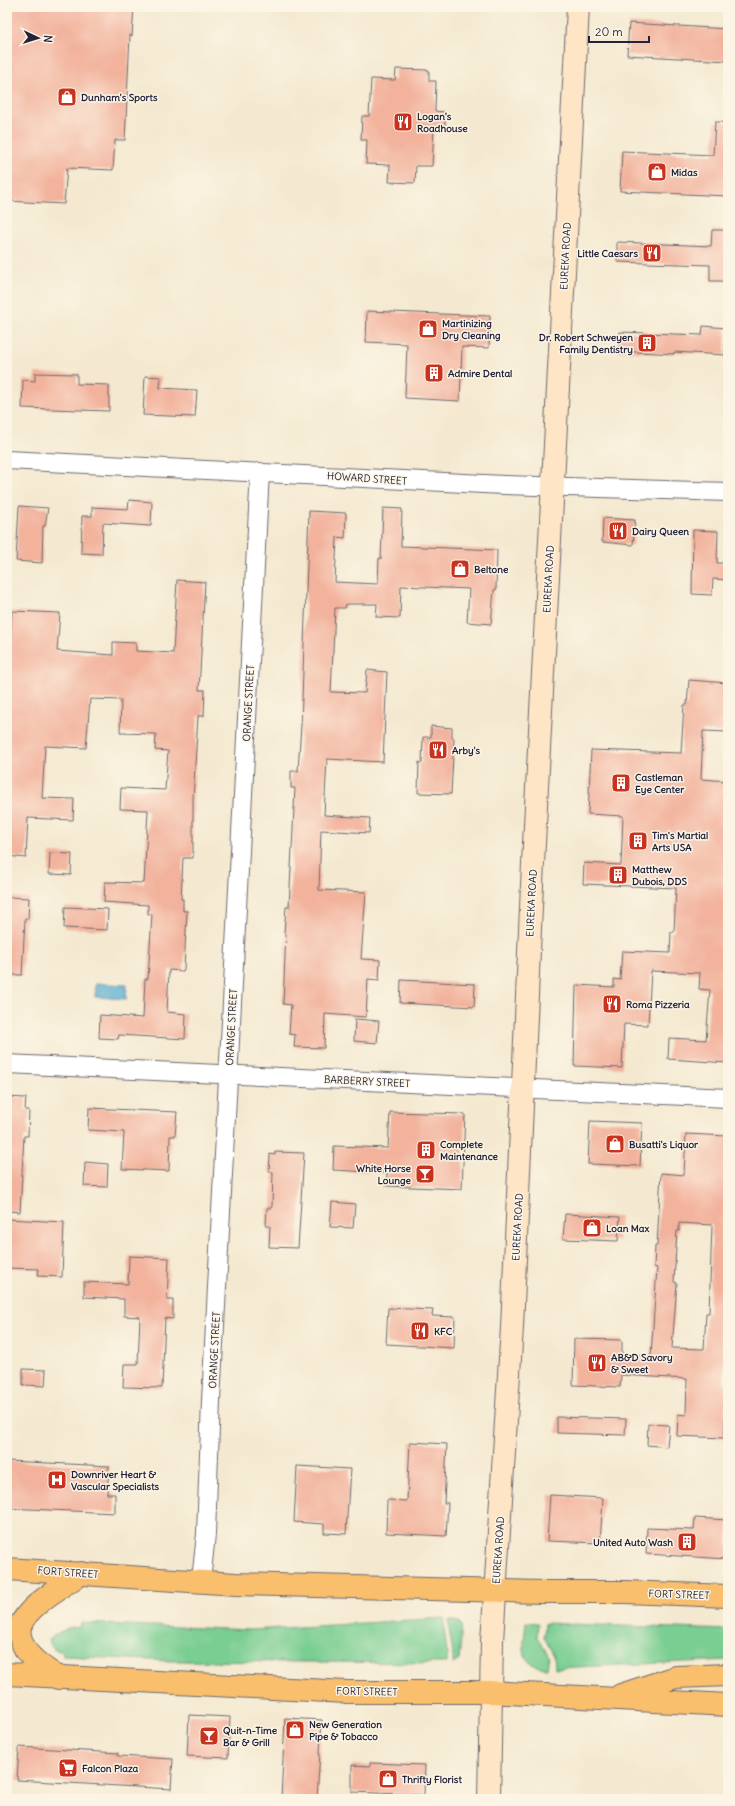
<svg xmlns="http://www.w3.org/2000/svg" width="735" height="1806" font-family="Delius,sans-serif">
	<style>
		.green { fill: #79ce92; stroke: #4e7866 }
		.water { fill: #53acd0; stroke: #3a6786 }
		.building { fill: #f2b29c; fill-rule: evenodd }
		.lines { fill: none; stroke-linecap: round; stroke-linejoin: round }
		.minor-casing { stroke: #6c686f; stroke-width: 20 }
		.secondary-casing { stroke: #6c686f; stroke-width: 24 }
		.primary-casing { stroke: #6c686f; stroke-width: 24 }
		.minor { stroke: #fff; stroke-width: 18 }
		.secondary { stroke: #fde5c5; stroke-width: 22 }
		.primary { stroke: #f9bf6d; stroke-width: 22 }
		.labels { text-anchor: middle; stroke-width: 3; stroke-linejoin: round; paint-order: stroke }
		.poi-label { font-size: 10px; font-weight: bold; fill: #22223b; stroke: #fcf5e5; text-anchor: start }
		.street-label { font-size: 10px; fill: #22223b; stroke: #fcf5e5 }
	</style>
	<rect width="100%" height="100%" fill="#fcf5e5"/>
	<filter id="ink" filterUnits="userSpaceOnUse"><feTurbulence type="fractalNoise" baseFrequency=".025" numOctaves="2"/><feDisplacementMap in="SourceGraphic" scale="8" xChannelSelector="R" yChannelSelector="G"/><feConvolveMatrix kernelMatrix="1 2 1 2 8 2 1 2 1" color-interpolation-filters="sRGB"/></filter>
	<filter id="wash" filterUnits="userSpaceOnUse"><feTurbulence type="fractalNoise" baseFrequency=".012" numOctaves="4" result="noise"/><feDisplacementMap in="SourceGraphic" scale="16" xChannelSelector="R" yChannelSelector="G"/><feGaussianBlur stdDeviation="0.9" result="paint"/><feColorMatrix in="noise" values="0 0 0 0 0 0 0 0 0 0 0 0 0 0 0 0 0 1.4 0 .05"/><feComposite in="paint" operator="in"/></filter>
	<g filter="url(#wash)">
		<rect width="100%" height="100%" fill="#f4e9d0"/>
		<g class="green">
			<path d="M442,1618H444C443,1634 448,1648 447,1663L172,1661L63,1656V1652C55,1650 51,1648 49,1640C59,1631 67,1628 80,1627L81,1623L251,1630Z"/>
			<path d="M449,1620L456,1621L462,1625L459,1661L453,1664C454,1649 448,1635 449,1620Z"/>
			<path d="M526,1622L538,1623L537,1637L549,1656L547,1668C517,1666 524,1645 526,1622Z"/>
			<path d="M545,1623L728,1630V1660L555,1668L554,1656L544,1637Z"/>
		</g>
		<path class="water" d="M96,983L127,985L126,999L95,997Z"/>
		<g id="blocks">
			<g class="building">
				<path d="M7,7H134L132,36L130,35L125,140H115L113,170L67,168L64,204L7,201Z"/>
				<path d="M629,23L728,29V61L627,55Z"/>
				<path d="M396,69L429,70V81H436L435,111L445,112V128L434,127L432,166H416L415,183L389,182L390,165L366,164L367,140H361L362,116H369L371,79L395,80Z"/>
				<path d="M715,122H728V196L620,191L622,151L713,155Z"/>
				<path d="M712,230H728V281H710V265L617,262V242L711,246Z"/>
				<path d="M367,311L490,316L489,348L462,347L460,401L405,398L407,344L366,342Z"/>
				<path d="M703,326L726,328L725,355L674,352V354L619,351L620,332L702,335Z"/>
				<path d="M35,373L77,374V384L109,385V411L22,408L23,380L35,381Z"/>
				<path d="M145,376L161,377L160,388L197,390L195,417L143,415Z"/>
				<path d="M129,500L152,502L151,526L103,523L102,554L81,553L82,516H92V507L128,509Z"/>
				<path d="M19,506L48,508L45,526H43L42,563L16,561Z"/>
				<path d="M383,508L402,509L401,546L497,550L496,590H494L491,624L467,622L469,589L401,586L400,618L376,617L377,604H346L345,608H335L331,692L365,693L367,670L387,672L383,762L327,759L324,815L370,818L369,833L321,830L319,890L366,892L361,959L380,960L379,980L368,979L366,1017L325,1014L324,1048L294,1047L295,1035L289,1034L291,1005L283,1004L286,933H284L286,907H289L295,788H291V771H298L301,725L309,511L346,513L345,538L337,537L335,582L378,584L379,558L381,559Z"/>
				<path d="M603,518L635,520L633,545L602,542Z"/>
				<path d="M693,530L718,531L717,563H728V580L713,579L712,595L692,594Z"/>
				<path d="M177,580L205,582L199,690H205L204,716H198L193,799V858H183L181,899H183V911H187L184,969L183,971L169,970L167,1012L186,1014L185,1039L119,1035L118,1039L99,1038L100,1015L143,1018L145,979H148L152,914H148V905L104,902L105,882L144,883L148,810L120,809L121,788L165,790L168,751L155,750L156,734L120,733L121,700L90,699L86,748L45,746L42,798L74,799L73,820L28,818L26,858L7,856V691L12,611L60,613L57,651L113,655V642L136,643V651L173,653Z"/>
				<path d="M689,680L728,683V732L703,731L701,779L728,781V1063L668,1059L669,1038L706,1040L710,990L699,989L700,973L651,971L648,1025L624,1024L622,1068L574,1066L576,985L614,987V979L620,980L622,951L670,953L671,932H674L676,888L583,884L584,863L621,865L623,816L588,814L591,750L681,753L684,705H687Z"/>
				<path d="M431,726L452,728V738H454L451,794L418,793L419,762L422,763L423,737H431Z"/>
				<path d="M50,853L72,854L71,875L49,874Z"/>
				<path d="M7,897L29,898L28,919H25L22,975H7Z"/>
				<path d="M65,907L108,909L107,930L64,928Z"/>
				<path d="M401,980L475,984L474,1007L400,1003Z"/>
				<path d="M355,1019L379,1021L377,1043L354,1041Z"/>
				<path d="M7,1097L26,1098L25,1110H29L28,1136H24L20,1212L7,1211Z"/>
				<path d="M89,1108L177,1112L175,1136H170L169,1171L122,1169L124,1132L88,1130Z"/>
				<path d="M390,1112L465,1114L462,1189L386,1186L387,1173L333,1170L334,1146L388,1148Z"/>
				<path d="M590,1121L642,1123L640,1166L588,1164Z"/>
				<path d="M686,1134L728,1136V1337H725L724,1383H728V1405H726L724,1438L677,1436L678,1414L686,1415L687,1379L621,1375L620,1387L573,1385L574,1339L622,1340V1354L651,1356L657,1268L654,1267L655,1246H657L661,1173L684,1175ZM679,1223L712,1225L709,1313H706L704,1349L672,1348L677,1283L674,1282L677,1231H679Z"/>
				<path d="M275,1152L304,1153L298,1248L269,1247L270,1226H266L267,1208H271L272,1206L273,1172H269L270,1154L275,1155Z"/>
				<path d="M85,1162L108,1164L107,1187L84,1186Z"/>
				<path d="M332,1202L355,1204L353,1228L330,1227Z"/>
				<path d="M565,1214L620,1217L618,1241L563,1239Z"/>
				<path d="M7,1219L64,1222L62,1277L38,1276L39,1269L7,1268Z"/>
				<path d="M129,1256L169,1258L167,1300H173V1319L165,1318L162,1388L123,1387L124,1364H138L140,1317L124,1316V1299L84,1297V1282L128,1284Z"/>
				<path d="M388,1308L433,1310L432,1316L455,1317L454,1348L386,1344Z"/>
				<path d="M23,1369L46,1370L45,1386L23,1385Z"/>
				<path d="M557,1417L626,1419L625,1435L557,1433Z"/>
				<path d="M648,1424L669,1425L667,1447L647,1445Z"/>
				<path d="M410,1442L447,1444L444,1503H448L446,1536L386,1533L387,1500L407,1501Z"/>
				<path d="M7,1461L109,1466L107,1494H115V1513L7,1508Z"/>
				<path d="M297,1466L350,1469L346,1534L324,1533V1524L294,1522Z"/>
				<path d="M550,1495L603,1498L600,1543L547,1541Z"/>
				<path d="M695,1518L728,1520V1559L646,1554L647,1528L694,1530Z"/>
				<path d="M189,1715L230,1717L228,1758L187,1756Z"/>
				<path d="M285,1718L322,1720L317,1799H281Z"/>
				<path d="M19,1747L118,1753V1756L173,1759L171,1789L17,1780Z"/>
				<path d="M370,1763L425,1765L424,1795L352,1792V1765L370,1766Z"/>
			</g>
		</g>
	</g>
	<g filter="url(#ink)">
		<use href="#blocks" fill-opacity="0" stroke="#6c686f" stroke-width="1"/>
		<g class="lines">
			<g class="minor-casing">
				<g id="minor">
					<path d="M7,460L504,485L728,492"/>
					<path d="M7,1064L728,1098"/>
					<path d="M201,1581L206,1534L211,1401L260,472"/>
				</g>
			</g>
			<g class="secondary-casing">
				<path id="secondary" d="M489,1799L492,1641L512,1327L533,863L578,7"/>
			</g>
			<g class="primary-casing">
				<g id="primary">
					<path d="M7,1569L236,1584L543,1592H625L728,1596"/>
					<path d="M7,1674L346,1692H490L728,1705"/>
					<path d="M58,1678C48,1670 35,1663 27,1652C23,1646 18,1635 20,1627C26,1606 65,1585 82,1573"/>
					<path d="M621,1695L676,1677L728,1675"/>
				</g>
			</g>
			<use href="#minor" class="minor"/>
			<use href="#secondary" class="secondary"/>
			<use href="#primary" class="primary"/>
		</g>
	</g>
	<defs>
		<g id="shop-square" transform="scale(1)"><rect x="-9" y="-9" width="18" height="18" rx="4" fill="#c8321e" stroke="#fcf5e5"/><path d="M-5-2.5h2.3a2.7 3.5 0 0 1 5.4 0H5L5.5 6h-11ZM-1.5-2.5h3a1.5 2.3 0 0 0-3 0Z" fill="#fff"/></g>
		<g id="restaurant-square" transform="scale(1)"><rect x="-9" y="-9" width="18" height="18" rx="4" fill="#c8321e" stroke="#fcf5e5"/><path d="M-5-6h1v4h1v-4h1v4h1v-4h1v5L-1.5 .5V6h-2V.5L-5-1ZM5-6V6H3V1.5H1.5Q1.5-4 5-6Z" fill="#fff"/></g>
		<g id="building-square" transform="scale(1)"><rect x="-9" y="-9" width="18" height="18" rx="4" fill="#c8321e" stroke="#fcf5e5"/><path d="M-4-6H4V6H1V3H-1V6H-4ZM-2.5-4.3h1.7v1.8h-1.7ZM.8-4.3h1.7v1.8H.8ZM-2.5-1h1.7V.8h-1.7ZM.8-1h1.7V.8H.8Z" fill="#fff"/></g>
		<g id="bar-square" transform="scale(1)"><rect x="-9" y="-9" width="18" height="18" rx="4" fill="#c8321e" stroke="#fcf5e5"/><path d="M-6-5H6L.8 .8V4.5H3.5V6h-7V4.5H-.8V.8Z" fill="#fff"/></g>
		<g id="hospital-square" transform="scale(1)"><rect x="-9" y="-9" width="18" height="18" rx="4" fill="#c8321e" stroke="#fcf5e5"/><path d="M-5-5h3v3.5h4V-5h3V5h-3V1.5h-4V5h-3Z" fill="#fff"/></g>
		<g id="supermarket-square" transform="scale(1)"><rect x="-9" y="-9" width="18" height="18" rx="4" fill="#c8321e" stroke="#fcf5e5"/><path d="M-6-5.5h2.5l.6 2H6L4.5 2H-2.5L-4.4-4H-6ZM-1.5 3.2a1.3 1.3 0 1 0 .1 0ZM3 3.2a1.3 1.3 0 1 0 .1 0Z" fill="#fff"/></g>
	</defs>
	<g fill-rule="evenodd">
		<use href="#shop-square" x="67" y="97"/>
		<use href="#restaurant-square" x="403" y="122"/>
		<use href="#shop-square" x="657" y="172"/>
		<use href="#restaurant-square" x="652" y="253"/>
		<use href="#shop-square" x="428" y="329"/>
		<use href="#building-square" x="647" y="343"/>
		<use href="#building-square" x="434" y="373"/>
		<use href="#restaurant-square" x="618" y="531"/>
		<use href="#shop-square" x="460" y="569"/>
		<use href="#restaurant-square" x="438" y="750"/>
		<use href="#building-square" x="621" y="783"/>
		<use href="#building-square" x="638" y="841"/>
		<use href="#building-square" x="618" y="875"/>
		<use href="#restaurant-square" x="612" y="1004"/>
		<use href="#shop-square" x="615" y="1144"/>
		<use href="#building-square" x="426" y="1150"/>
		<use href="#bar-square" x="425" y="1174"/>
		<use href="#shop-square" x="592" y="1228"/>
		<use href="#restaurant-square" x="420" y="1331"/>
		<use href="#restaurant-square" x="597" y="1363"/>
		<use href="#hospital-square" x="57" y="1480"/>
		<use href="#building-square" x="687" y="1542"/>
		<use href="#shop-square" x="295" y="1730"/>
		<use href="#bar-square" x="209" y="1736"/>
		<use href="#supermarket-square" x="68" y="1768"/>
		<use href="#shop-square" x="388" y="1779"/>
	</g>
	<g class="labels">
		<g class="poi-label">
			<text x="81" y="101">Dunham's Sports</text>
			<text x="417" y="120">Logan's<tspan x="417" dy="12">Roadhouse</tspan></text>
			<text x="671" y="176">Midas</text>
			<text x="638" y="257" text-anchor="end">Little Caesars</text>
			<text x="442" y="327">Martinizing<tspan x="442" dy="12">Dry Cleaning</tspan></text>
			<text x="633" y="341" text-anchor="end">Dr. Robert Schweyen<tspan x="633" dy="12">Family Dentistry</tspan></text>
			<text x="448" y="377">Admire Dental</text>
			<text x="632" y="535">Dairy Queen</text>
			<text x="474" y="573">Beltone</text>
			<text x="452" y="754">Arby's</text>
			<text x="635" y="781">Castleman<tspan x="635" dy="12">Eye Center</tspan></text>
			<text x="652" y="839">Tim's Martial<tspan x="652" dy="12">Arts USA</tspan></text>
			<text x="632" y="873">Matthew<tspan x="632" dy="12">Dubois, DDS</tspan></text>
			<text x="626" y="1008">Roma Pizzeria</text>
			<text x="440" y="1148">Complete<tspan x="440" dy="12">Maintenance</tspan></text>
			<text x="629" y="1148">Busatti's Liquor</text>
			<text x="411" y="1172" text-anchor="end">White Horse<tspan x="411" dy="12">Lounge</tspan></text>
			<text x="606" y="1232">Loan Max</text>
			<text x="434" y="1335">KFC</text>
			<text x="611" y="1361">AB&amp;D Savory<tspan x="611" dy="12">&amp; Sweet</tspan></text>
			<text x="71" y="1478">Downriver Heart &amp;<tspan x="71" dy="12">Vascular Specialists</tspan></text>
			<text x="673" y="1546" text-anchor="end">United Auto Wash</text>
			<text x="309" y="1728">New Generation<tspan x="309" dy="12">Pipe &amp; Tobacco</tspan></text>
			<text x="223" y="1734">Quit-n-Time<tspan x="223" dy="12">Bar &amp; Grill</tspan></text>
			<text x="82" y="1772">Falcon Plaza</text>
			<text x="402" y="1783">Thrifty Florist</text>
		</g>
		<g class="street-label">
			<text transform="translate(565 256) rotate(-87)" y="4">EUREKA ROAD</text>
			<text transform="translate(367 478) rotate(4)" y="4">HOWARD STREET</text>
			<text transform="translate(548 579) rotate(-87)" y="4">EUREKA ROAD</text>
			<text transform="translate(248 703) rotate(-87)" y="4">ORANGE STREET</text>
			<text transform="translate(531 903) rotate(-87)" y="4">EUREKA ROAD</text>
			<text transform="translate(231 1027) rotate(-87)" y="4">ORANGE STREET</text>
			<text transform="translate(367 1081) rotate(3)" y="4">BARBERRY STREET</text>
			<text transform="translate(517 1227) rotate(-87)" y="4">EUREKA ROAD</text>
			<text transform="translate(214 1350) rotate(-87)" y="4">ORANGE STREET</text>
			<text transform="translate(498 1550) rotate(-86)" y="4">EUREKA ROAD</text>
			<text transform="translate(68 1572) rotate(4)" y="4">FORT STREET</text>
			<text transform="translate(679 1594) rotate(2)" y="4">FORT STREET</text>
			<text transform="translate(367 1691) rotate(1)" y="4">FORT STREET</text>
		</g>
	</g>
	<rect width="735" height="1806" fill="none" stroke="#fcf5e5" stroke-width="24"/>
	<g transform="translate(38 38) rotate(94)" stroke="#fcf5e5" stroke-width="3" paint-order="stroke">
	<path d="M0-3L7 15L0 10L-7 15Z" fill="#22223b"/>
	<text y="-6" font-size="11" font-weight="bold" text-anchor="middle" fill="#22223b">N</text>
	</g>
	<path d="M589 36v6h60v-6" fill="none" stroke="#22223b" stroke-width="2"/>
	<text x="595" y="36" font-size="12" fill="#22223b" stroke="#fcf5e5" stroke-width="3" paint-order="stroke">20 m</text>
</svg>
